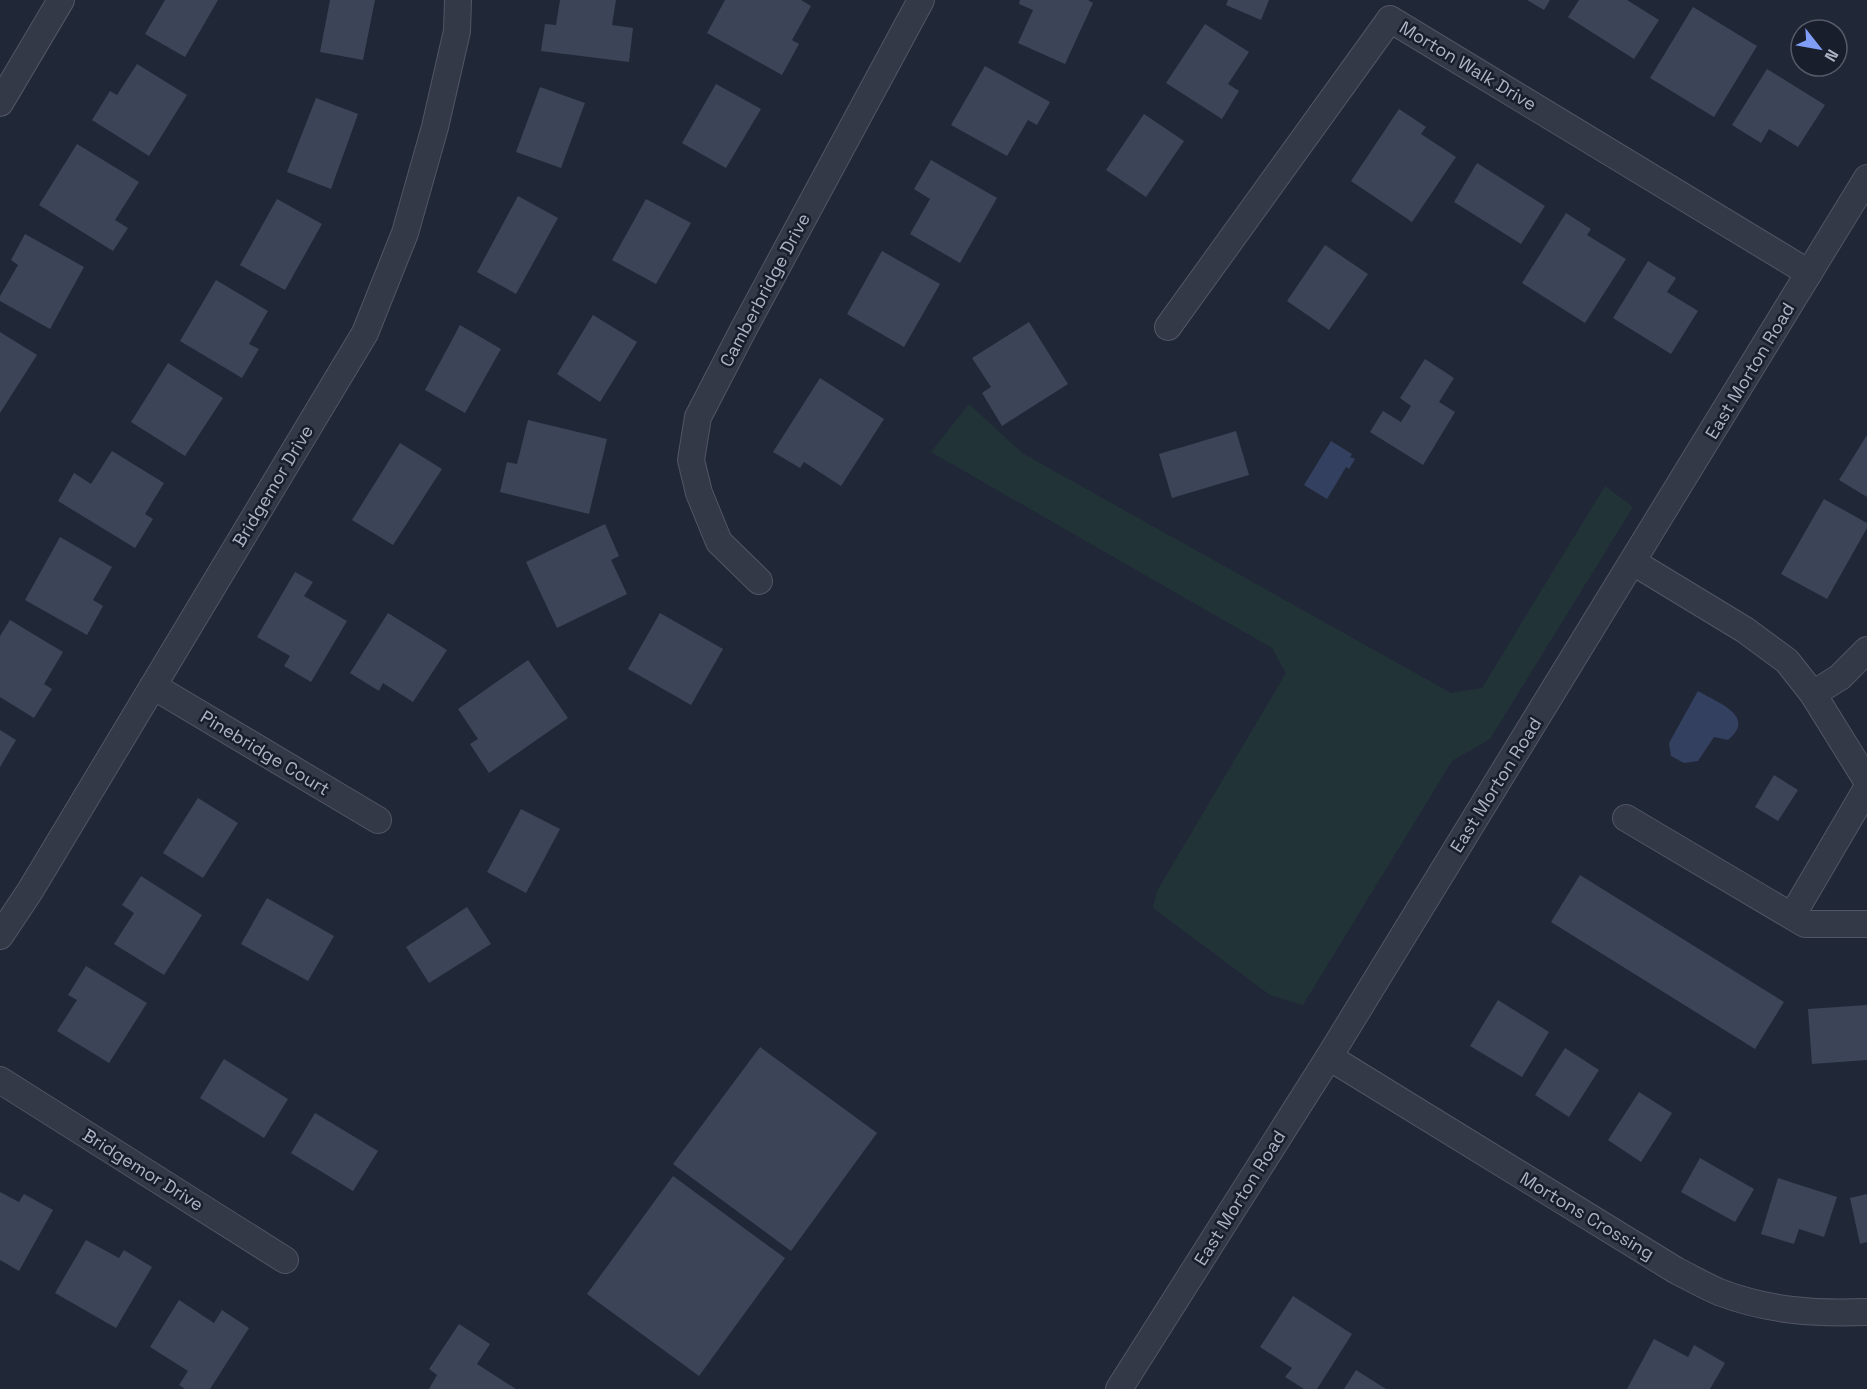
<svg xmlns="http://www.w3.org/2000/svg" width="1867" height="1389" font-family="'Space Grotesk',sans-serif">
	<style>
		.green { fill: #223338 }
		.water { fill: #34405f }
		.building { fill: #3c4458 }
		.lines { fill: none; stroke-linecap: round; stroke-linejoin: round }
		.minor-casing { stroke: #515666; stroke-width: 28 }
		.minor { stroke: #343948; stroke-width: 26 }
		.labels { text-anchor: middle; stroke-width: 5; stroke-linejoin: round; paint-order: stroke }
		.street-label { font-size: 18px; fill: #aeb3c5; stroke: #191e2c }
	</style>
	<rect width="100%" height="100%" fill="#202737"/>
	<path class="green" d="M969,404L1022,453L1451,693L1482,688L1605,486L1633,507L1490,739L1452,761L1303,1005L1270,995L1153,908L1157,891L1286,673L1272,648L931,452Z"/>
	<g class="water">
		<path d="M1331,441L1352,454L1350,457L1355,459L1349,469L1346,467L1327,499L1304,485Z"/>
		<path d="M1698,691C1716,702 1758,716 1728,740L1714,737L1698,761L1684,763L1671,756L1669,743Z"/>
	</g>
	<g class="building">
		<path d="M165,0H218L185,57L145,34Z"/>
		<path d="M330,0H375L363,60L320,52Z"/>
		<path d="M560,0H616L612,25L633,28L629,62L541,51L545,24L556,25Z"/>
		<path d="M725,0H801L811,6L792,40L799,44L782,75L707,33Z"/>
		<path d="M1020,0H1088L1093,3L1065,64L1018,43L1033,10L1019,4Z"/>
		<path d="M1228,0H1269L1261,20L1226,5Z"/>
		<path d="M1527,0H1550L1544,10Z"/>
		<path d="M1579,0H1627L1659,20L1634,59L1568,17Z"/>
		<path d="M1693,7L1757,46L1714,117L1650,78Z"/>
		<path d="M1205,24L1249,52L1228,84L1239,91L1222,119L1166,83Z"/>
		<path d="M137,64L187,95L149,156L92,120L110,91L117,95Z"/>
		<path d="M985,66L1050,102L1037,125L1028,120L1007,156L951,125Z"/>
		<path d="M1767,69L1825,105L1798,147L1769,129L1761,143L1732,125Z"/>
		<path d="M716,84L761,109L726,168L682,143Z"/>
		<path d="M540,87L585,103L561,168L516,152Z"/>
		<path d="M316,98L358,114L331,189L287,172Z"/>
		<path d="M1399,109L1426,127L1421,134L1456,157L1412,222L1351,181Z"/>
		<path d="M1144,114L1184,141L1146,197L1106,170Z"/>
		<path d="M77,144L139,182L115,220L128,228L113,251L39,205Z"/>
		<path d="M931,160L997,198L960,263L910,234L930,199L914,189Z"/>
		<path d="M1477,163L1545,206L1521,244L1454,202Z"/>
		<path d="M518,196L558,218L516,294L477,272Z"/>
		<path d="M277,199L322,224L285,290L240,265Z"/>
		<path d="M646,199L691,223L656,284L612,260Z"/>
		<path d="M1566,213L1591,229L1587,235L1626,259L1585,323L1522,283Z"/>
		<path d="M25,234L84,267L50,329L0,301V296L18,265L11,260Z"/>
		<path d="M1325,245L1368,274L1329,330L1287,301Z"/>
		<path d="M882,251L940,284L904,347L847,314Z"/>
		<path d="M1648,261L1676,278L1667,292L1698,311L1671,354L1613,318Z"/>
		<path d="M216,280L268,311L249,344L259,349L242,378L180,341Z"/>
		<path d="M593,315L637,342L600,402L557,374Z"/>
		<path d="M1029,322L1068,384L1002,426L982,393L991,387L972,358Z"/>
		<path d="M460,325L501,349L465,413L425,390Z"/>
		<path d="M0,332L37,355L0,413Z"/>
		<path d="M1425,359L1454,378L1439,402L1455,412L1423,465L1370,432L1383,411L1401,422L1411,406L1400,398Z"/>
		<path d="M168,363L223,398L185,456L131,422Z"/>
		<path d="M820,378L884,419L841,486L804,462L800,468L773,452Z"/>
		<path d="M528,420L607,439L589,514L500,492L507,462L517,464Z"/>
		<path d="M1236,431L1249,475L1172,498L1159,454Z"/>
		<path d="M1867,435V497L1839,480Z"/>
		<path d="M400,443L442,469L393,545L352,520Z"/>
		<path d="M112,451L164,483L145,514L153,519L135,548L58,501L74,473L91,484Z"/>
		<path d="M1824,499L1867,523V528L1827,599L1781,574Z"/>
		<path d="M605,524L619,556L611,560L627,594L557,628L526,562Z"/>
		<path d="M60,537L112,567L93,600L103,606L87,635L25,600Z"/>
		<path d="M295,572L313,582L304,596L347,621L311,682L284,666L290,656L257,637Z"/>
		<path d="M388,613L447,650L413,702L383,683L379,691L350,673Z"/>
		<path d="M660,613L723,649L691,705L628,669Z"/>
		<path d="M10,620L63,652L44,684L52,689L34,718L0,697V636Z"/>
		<path d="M528,660L568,718L489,773L470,744L478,739L458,709Z"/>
		<path d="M0,730L16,740L0,767Z"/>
		<path d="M1774,775L1798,790L1778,821L1755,807Z"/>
		<path d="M198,798L238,823L203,878L163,853Z"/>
		<path d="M521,809L560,829L526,893L487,872Z"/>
		<path d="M1580,875L1784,1002L1755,1049L1551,922Z"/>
		<path d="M141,876L202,915L164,975L114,944L134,913L122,905Z"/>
		<path d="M267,898L334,936L308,981L241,944Z"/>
		<path d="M467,907L491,944L429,983L406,947Z"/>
		<path d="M86,966L147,1003L109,1063L57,1031L77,1000L68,995Z"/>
		<path d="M1498,1000L1549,1032L1522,1077L1470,1046Z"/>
		<path d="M1867,1005V1060L1812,1064L1808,1009Z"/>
		<path d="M760,1047L877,1133L791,1251L673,1164Z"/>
		<path d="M1565,1048L1599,1070L1569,1117L1535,1095Z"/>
		<path d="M224,1059L288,1099L264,1138L200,1098Z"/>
		<path d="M1639,1092L1672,1113L1641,1162L1608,1140Z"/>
		<path d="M315,1113L378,1151L353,1191L291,1153Z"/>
		<path d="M1700,1158L1754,1189L1735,1222L1681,1192Z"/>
		<path d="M673,1176L785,1258L699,1376L587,1294Z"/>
		<path d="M1778,1178L1837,1197L1824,1237L1799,1229L1794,1244L1761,1234Z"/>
		<path d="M0,1192L19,1202L24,1194L53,1210L19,1271L0,1260Z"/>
		<path d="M1867,1194V1242L1860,1244L1850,1198Z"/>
		<path d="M86,1240L119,1258L124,1250L152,1267L116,1328L55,1293Z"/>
		<path d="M1293,1296L1352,1334L1317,1389H1304L1285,1377L1292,1368L1260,1347Z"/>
		<path d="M179,1300L214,1323L222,1310L249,1328L210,1389H185L179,1385L188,1371L150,1347Z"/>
		<path d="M459,1324L490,1344L477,1364L516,1389H429L437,1375L429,1369Z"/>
		<path d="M1654,1339L1688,1357L1694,1345L1725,1363L1710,1389H1627Z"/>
		<path d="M1356,1370L1386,1389H1344Z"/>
	</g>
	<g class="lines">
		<g class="minor-casing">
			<g id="minor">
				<path d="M0,103L61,0"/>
				<path d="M1168,327L1390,19L1809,273"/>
				<path d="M1633,562L1745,630L1787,661L1813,694L1867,781"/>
				<path d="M759,581L719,542L699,493L691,460L698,417L742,332L921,0"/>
				<path d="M153,686L378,820"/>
				<path d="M1813,694L1840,677L1867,650"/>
				<path d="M1626,818L1805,924H1867"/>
				<path d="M1792,916L1867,788"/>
				<path d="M0,936L30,891L365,333L405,233L435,127L457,31L458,0"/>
				<path d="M1329,1057L1677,1271C1691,1278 1705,1286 1719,1292C1769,1311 1815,1314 1867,1312"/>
				<path d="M0,1080L285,1260"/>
				<path d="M1119,1389L1329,1057L1867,178"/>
			</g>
		</g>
		<use href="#minor" class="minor"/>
	</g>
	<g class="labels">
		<g class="street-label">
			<text transform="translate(1468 66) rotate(31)" y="6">Morton Walk Drive</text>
			<text transform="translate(765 290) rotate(-62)" y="6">Camberbridge Drive</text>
			<text transform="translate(1750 371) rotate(-59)" y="6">East Morton Road</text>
			<text transform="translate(273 486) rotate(-59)" y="6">Bridgemor Drive</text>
			<text transform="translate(265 753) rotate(31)" y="6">Pinebridge Court</text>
			<text transform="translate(1496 785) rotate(-58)" y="6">East Morton Road</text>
			<text transform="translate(143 1170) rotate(32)" y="6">Bridgemor Drive</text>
			<text transform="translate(1240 1198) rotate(-58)" y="6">East Morton Road</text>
			<text transform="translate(1587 1216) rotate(31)" y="6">Mortons Crossing</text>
		</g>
	</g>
	<g transform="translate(1819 48) rotate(121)"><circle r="28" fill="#191e2c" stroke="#555a69" stroke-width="1.5"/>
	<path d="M0-4.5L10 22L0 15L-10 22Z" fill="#809ef7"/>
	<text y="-9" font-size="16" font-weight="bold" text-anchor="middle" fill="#aeb3c5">N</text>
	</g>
</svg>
